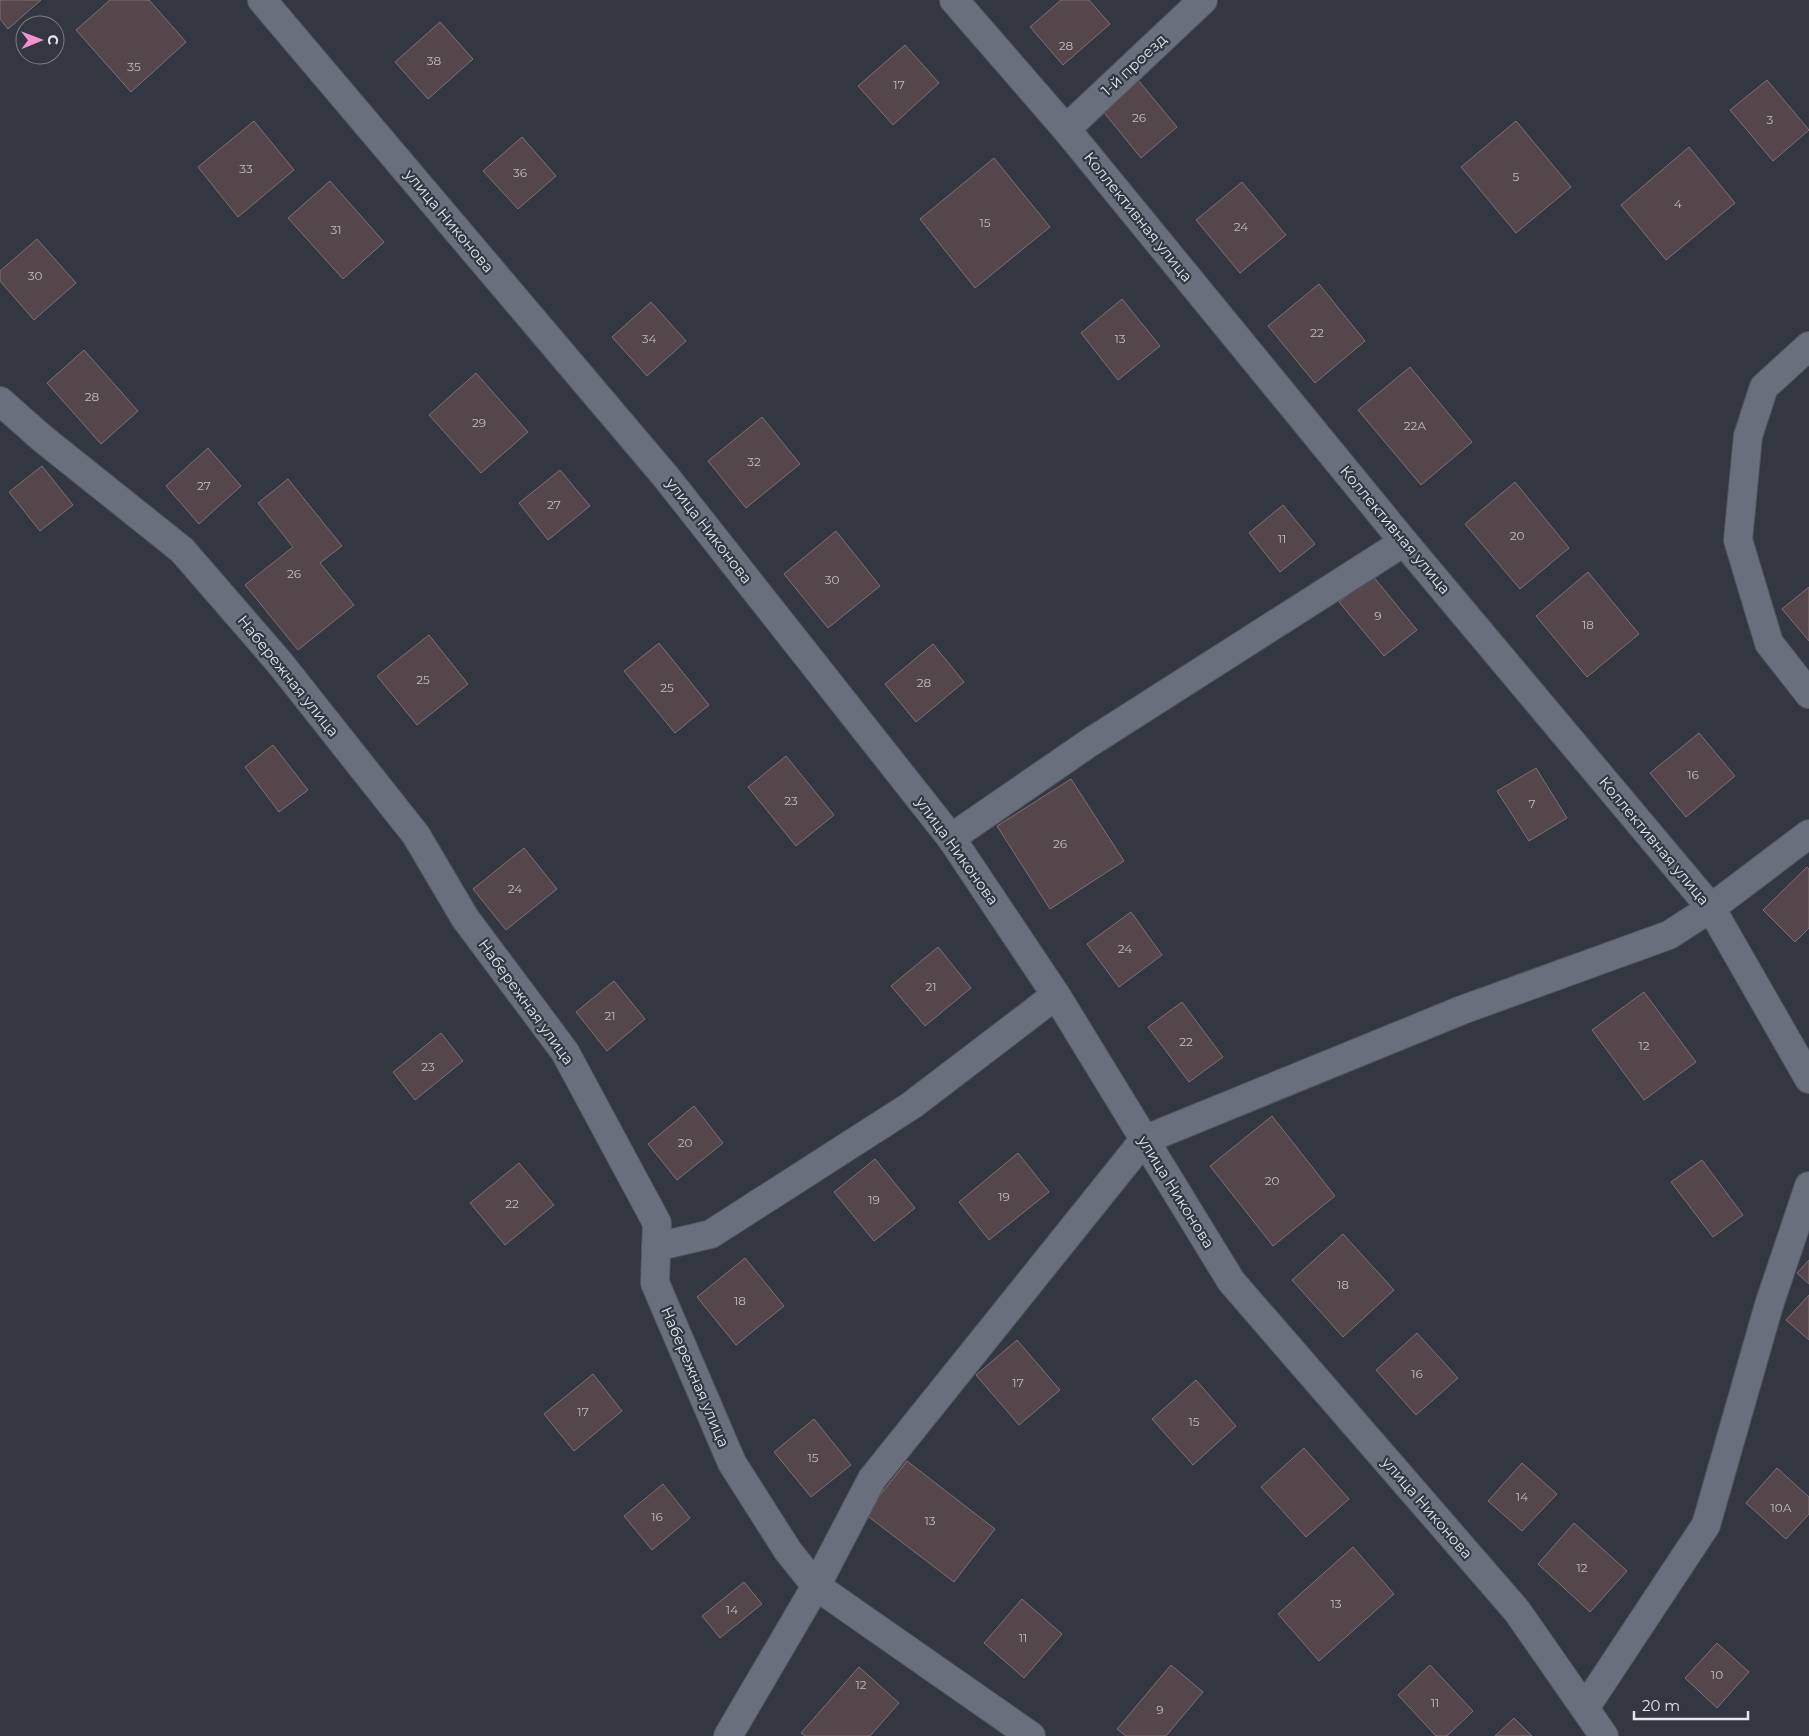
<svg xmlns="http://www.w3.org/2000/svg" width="1809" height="1736" font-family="Montserrat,sans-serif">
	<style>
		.building { fill: #55464b; stroke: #807075 }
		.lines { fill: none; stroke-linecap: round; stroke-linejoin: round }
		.minor-casing { stroke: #52565f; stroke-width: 30 }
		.minor { stroke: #696f7c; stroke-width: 28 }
		.labels { text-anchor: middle; stroke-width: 4.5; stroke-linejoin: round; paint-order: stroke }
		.number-label { font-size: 12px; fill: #bfbdc4 }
		.street-label { font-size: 15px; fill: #e2e5ec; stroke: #323742 }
	</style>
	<rect width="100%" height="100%" fill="#323742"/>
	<g class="building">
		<path d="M0,0H41L8,29L0,19Z"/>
		<path d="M110,0H149L186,42L131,92L76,30Z"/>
		<path d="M1061,0H1089L1110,24L1063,65L1030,27Z"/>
		<path d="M440,22L473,59L428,99L395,62Z"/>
		<path d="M905,45L939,83L893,125L858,86Z"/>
		<path d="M1138,80L1177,127L1141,158L1102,110Z"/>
		<path d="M1767,80L1809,130L1773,161L1730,110Z"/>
		<path d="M254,121L294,170L238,217L198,167Z"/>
		<path d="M1516,121L1571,187L1516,233L1461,167Z"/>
		<path d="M522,137L556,176L518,209L483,171Z"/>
		<path d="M1689,147L1735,203L1666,260L1621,205Z"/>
		<path d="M994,158L1050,227L975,288L920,219Z"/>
		<path d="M330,181L384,242L343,279L288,218Z"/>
		<path d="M1242,182L1286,235L1240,273L1196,220Z"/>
		<path d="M37,239L76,283L34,320L0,281V271Z"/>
		<path d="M1319,284L1365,341L1315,383L1268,326Z"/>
		<path d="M1122,299L1160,346L1118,380L1081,333Z"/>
		<path d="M651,302L686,341L647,376L612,337Z"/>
		<path d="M84,350L138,411L101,444L47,383Z"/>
		<path d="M1410,367L1472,442L1421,485L1358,410Z"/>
		<path d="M476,373L528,432L481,473L429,415Z"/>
		<path d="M762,417L800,464L746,508L708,461Z"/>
		<path d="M208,448L241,486L199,524L166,486Z"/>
		<path d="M42,466L73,505L40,531L9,492Z"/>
		<path d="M560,470L590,506L548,540L519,503Z"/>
		<path d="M288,479L342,546L320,563L354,605L298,650L245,585L293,547L258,503Z"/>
		<path d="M1515,482L1569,548L1520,589L1465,524Z"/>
		<path d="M1283,505L1315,544L1280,572L1249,533Z"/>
		<path d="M836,531L880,586L828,628L784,574Z"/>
		<path d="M1588,572L1639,634L1587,677L1536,616Z"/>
		<path d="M1372,575L1417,630L1384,656L1339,602Z"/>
		<path d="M1809,587V641L1782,609Z"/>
		<path d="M429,635L468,684L417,725L377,676Z"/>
		<path d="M659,643L709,705L675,733L624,671Z"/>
		<path d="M933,644L964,682L916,722L885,684Z"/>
		<path d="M1699,733L1735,776L1686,817L1650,773Z"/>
		<path d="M273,745L308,790L279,812L245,767Z"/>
		<path d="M786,756L834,815L796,846L748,787Z"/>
		<path d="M1536,768L1567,818L1529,841L1497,791Z"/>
		<path d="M1071,779L1124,861L1050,909L997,826Z"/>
		<path d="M524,848L557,889L506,930L473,889Z"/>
		<path d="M1807,867L1809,869V928L1795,942L1763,910Z"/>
		<path d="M1131,912L1162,955L1119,987L1087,944Z"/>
		<path d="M938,947L971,988L925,1026L891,986Z"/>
		<path d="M614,981L645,1019L607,1051L576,1012Z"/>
		<path d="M1644,992L1696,1062L1644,1100L1592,1030Z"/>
		<path d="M1182,1002L1223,1057L1189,1082L1148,1027Z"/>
		<path d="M441,1033L463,1061L415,1100L393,1072Z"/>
		<path d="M694,1106L723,1143L677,1180L648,1144Z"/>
		<path d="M1272,1116L1335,1196L1273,1246L1210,1166Z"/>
		<path d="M1018,1153L1049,1192L989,1240L959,1202Z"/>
		<path d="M875,1159L915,1208L874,1241L834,1192Z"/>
		<path d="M1702,1160L1743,1215L1713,1237L1671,1182Z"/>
		<path d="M519,1163L554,1205L505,1245L470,1203Z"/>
		<path d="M1343,1234L1394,1290L1343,1337L1292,1280Z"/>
		<path d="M745,1258L784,1306L736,1345L697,1297Z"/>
		<path d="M1809,1260V1284L1797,1273Z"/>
		<path d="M1809,1295V1340L1786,1320Z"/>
		<path d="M1417,1333L1458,1378L1416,1415L1376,1370Z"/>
		<path d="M1017,1340L1060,1390L1019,1425L976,1375Z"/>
		<path d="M593,1374L622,1411L574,1451L544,1414Z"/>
		<path d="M1196,1380L1236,1426L1193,1465L1152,1419Z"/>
		<path d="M814,1419L851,1465L811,1497L774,1452Z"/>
		<path d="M1304,1448L1349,1499L1306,1537L1261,1487Z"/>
		<path d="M907,1461L995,1529L954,1582L865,1514Z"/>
		<path d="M1522,1463L1557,1494L1522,1531L1488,1501Z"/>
		<path d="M1777,1468L1809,1497V1514L1786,1539L1746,1503Z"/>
		<path d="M663,1484L690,1518L652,1550L624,1516Z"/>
		<path d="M1574,1523L1627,1571L1590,1612L1538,1564Z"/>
		<path d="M1353,1547L1394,1594L1319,1661L1278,1614Z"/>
		<path d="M744,1582L762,1604L720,1638L702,1616Z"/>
		<path d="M1022,1599L1062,1634L1024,1678L984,1643Z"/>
		<path d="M1717,1643L1749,1672L1717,1708L1685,1678Z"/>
		<path d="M1171,1665L1203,1692L1166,1736H1126L1117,1729Z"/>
		<path d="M1430,1665L1473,1711L1447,1736H1436L1398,1695Z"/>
		<path d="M859,1667L899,1703L870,1736H805L801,1733Z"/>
		<path d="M1514,1718L1532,1736H1495Z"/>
	</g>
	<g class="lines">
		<g class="minor-casing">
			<g id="minor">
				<path d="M262,0L666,477L951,838L1056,995L1231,1281L1517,1611L1604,1736"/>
				<path d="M954,0L1066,129L1404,542L1711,908L1809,1079"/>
				<path d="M1066,129L1203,0"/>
				<path d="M1809,346L1764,387L1748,436L1738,540L1769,643L1809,694"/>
				<path d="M0,401L43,439L182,550L279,662L416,835L465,918L565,1052L657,1223L655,1283L732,1463L788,1551L816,1586L1031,1736"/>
				<path d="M951,838L1089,743L1404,542"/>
				<path d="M656,1247L711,1234L912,1105L1056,995"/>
				<path d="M1585,1708L1706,1525L1769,1305L1809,1186"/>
				<path d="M728,1736L816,1586L872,1479L1144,1140L1462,1010L1669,935L1711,908L1809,834"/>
			</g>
		</g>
		<use href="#minor" class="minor"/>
	</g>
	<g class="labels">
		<g class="number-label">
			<text x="1066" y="50">28</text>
			<text x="434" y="65">38</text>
			<text x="134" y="71">35</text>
			<text x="899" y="89">17</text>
			<text x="1139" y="122">26</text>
			<text x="1770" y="124">3</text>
			<text x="246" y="173">33</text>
			<text x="520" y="177">36</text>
			<text x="1516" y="181">5</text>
			<text x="1678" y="208">4</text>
			<text x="985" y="227">15</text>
			<text x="1241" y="231">24</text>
			<text x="336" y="234">31</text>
			<text x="35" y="280">30</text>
			<text x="1317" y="337">22</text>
			<text x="649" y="343">34</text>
			<text x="1120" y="343">13</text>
			<text x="92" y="401">28</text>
			<text x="479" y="427">29</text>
			<text x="1415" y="430">22А</text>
			<text x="754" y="466">32</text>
			<text x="204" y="490">27</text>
			<text x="554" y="509">27</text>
			<text x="1517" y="540">20</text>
			<text x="1282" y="543">11</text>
			<text x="294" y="578">26</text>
			<text x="832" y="584">30</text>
			<text x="1378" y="620">9</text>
			<text x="1588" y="629">18</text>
			<text x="423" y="684">25</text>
			<text x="924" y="687">28</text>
			<text x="667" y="692">25</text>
			<text x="1693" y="779">16</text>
			<text x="791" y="805">23</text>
			<text x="1532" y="808">7</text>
			<text x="1060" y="848">26</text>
			<text x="515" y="893">24</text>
			<text x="1125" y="953">24</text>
			<text x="931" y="991">21</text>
			<text x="610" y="1020">21</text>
			<text x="1186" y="1046">22</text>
			<text x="1644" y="1050">12</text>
			<text x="428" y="1071">23</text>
			<text x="685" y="1147">20</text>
			<text x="1272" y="1185">20</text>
			<text x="1004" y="1201">19</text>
			<text x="874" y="1204">19</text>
			<text x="512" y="1208">22</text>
			<text x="1343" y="1289">18</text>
			<text x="740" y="1305">18</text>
			<text x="1417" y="1378">16</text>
			<text x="1018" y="1387">17</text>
			<text x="583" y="1416">17</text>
			<text x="1194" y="1426">15</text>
			<text x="813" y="1462">15</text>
			<text x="1522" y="1501">14</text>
			<text x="1781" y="1512">10А</text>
			<text x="657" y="1521">16</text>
			<text x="930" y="1525">13</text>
			<text x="1582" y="1572">12</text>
			<text x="1336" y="1608">13</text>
			<text x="732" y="1614">14</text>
			<text x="1023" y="1642">11</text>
			<text x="1717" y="1679">10</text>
			<text x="861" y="1689">12</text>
			<text x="1435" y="1707">11</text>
			<text x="1160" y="1714">9</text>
		</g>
		<g class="street-label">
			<text transform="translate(1134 65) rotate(-43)" y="5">1-й проезд</text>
			<text transform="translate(1138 217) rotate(51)" y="5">Коллективная улица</text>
			<text transform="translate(449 221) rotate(50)" y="5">улица Никонова</text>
			<text transform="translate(1395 530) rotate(50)" y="5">Коллективная улица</text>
			<text transform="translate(709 531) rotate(52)" y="5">улица Никонова</text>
			<text transform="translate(288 676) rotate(51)" y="5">Набережная улица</text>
			<text transform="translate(1654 841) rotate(50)" y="5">Коллективная улица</text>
			<text transform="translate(957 851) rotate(54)" y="5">улица Никонова</text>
			<text transform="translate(526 1002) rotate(54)" y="5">Набережная улица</text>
			<text transform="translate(1176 1192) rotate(58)" y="5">улица Никонова</text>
			<text transform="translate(695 1377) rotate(67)" y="5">Набережная улица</text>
			<text transform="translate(1427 1508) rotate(49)" y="5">улица Никонова</text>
		</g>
	</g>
	<g transform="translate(40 40) rotate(89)"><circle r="24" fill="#323742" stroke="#787d86"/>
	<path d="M0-4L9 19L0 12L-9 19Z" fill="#f790ce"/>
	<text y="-8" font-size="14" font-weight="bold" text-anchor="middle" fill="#e2e5ec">С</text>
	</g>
	<path d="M1634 1711v8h114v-8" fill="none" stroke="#e2e5ec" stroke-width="2.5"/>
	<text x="1642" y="1711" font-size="15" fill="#e2e5ec" stroke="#323742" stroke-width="4" paint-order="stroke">20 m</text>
</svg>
